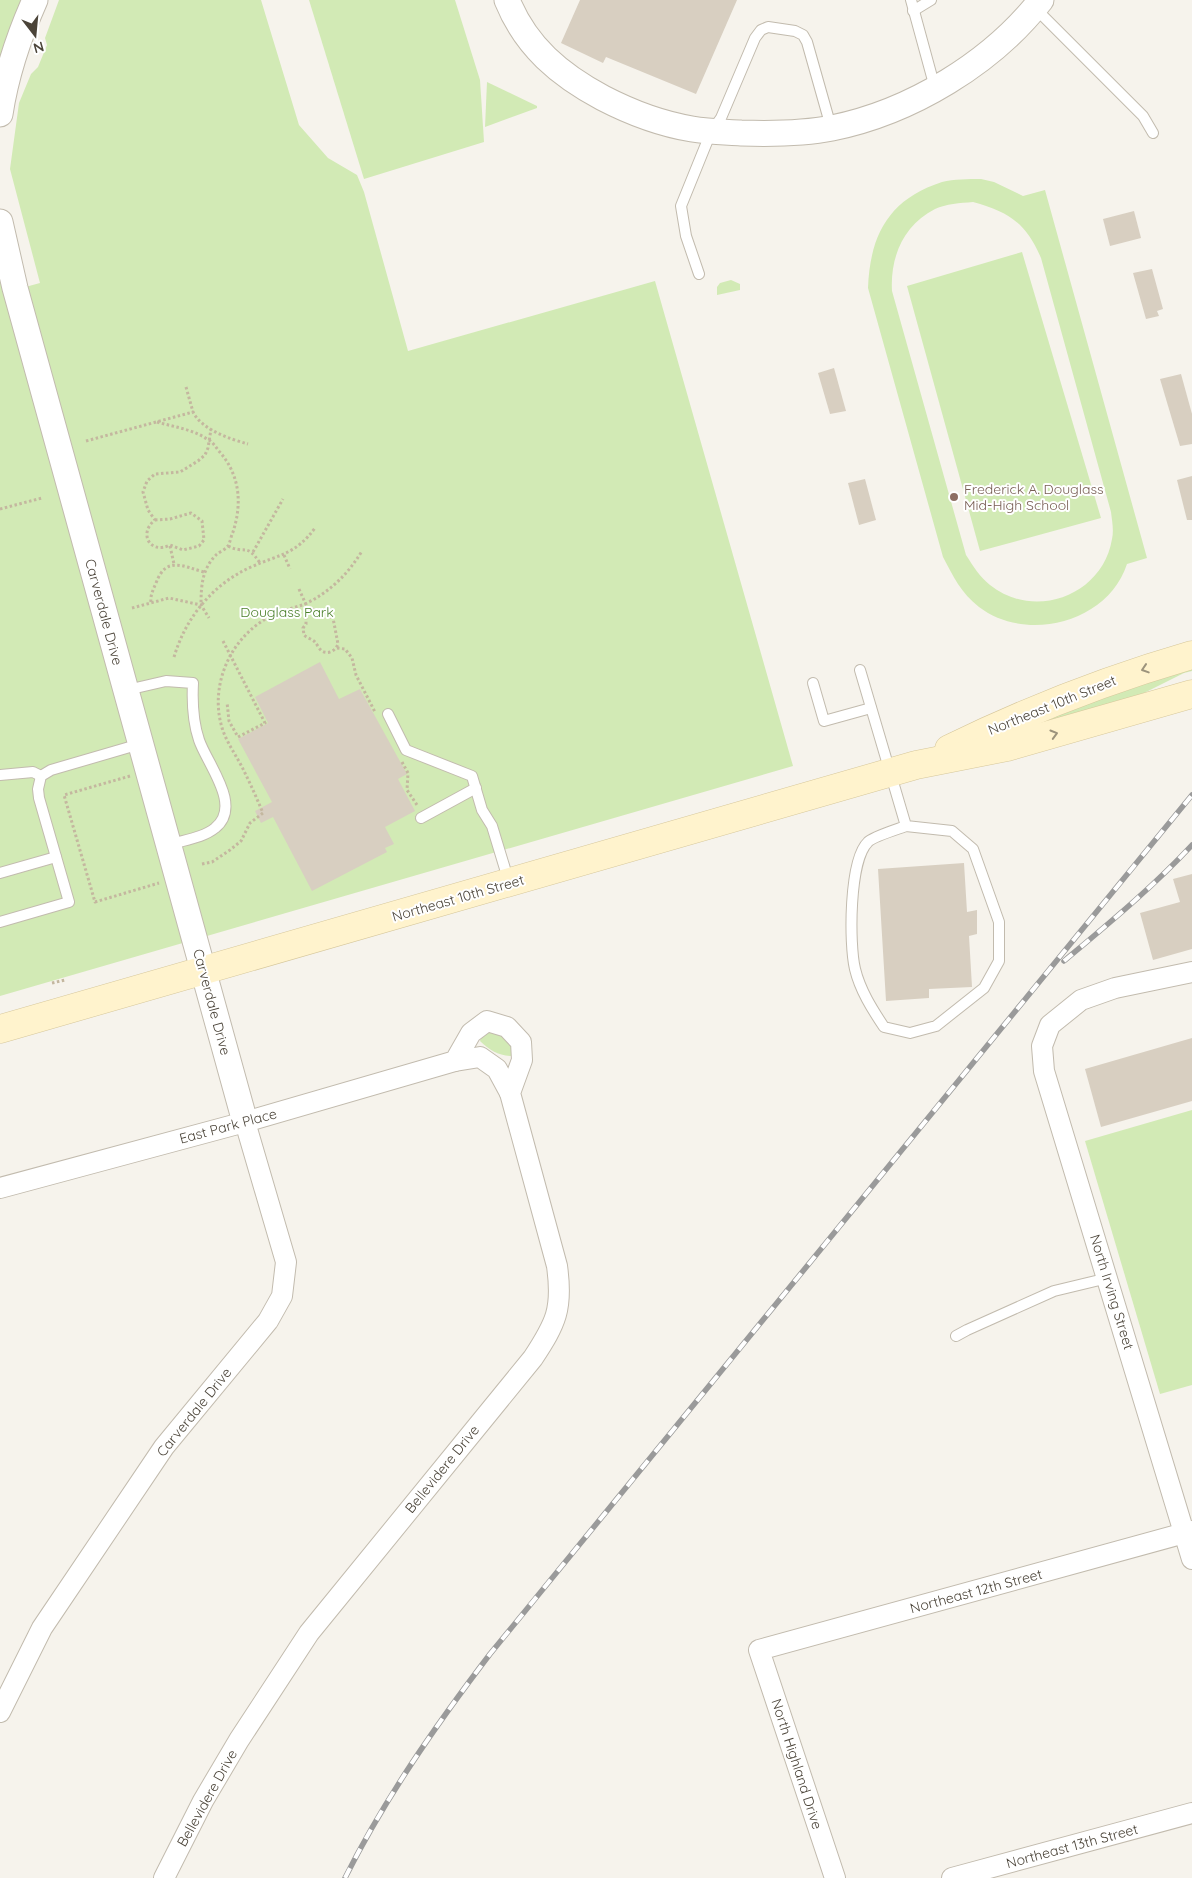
<svg xmlns="http://www.w3.org/2000/svg" width="1192" height="1878" font-family="Quicksand,sans-serif">
	<style>
		.green { fill: #d2eab5; fill-rule: evenodd }
		.building { fill: #d8cfc1 }
		.lines { fill: none; stroke-linecap: round; stroke-linejoin: round }
		.service-casing { stroke: #c2bbae; stroke-width: 12 }
		.minor-casing { stroke: #c2bbae; stroke-width: 22 }
		.tertiary-casing { stroke: #c2bbae; stroke-width: 27 }
		.secondary-casing { stroke: #d6c79b; stroke-width: 29 }
		.path { stroke: #c4b79f; stroke-width: 3; stroke-dasharray: 2.5 2.5; stroke-linecap: butt }
		.service { stroke: #fff; stroke-width: 10 }
		.minor { stroke: #fff; stroke-width: 20 }
		.tertiary { stroke: #fff; stroke-width: 25 }
		.secondary { stroke: #fff3cd; stroke-width: 28 }
		.rail-casing { stroke: #9a9a9a; stroke-width: 5.5 }
		.rail { stroke: #fff; stroke-width: 4; stroke-dasharray: 11; stroke-linecap: butt }
		.oneway { stroke: #9c937c }
		.education-dot { fill: #8d6e63; stroke: #fff; stroke-width: 2 }
		.labels { text-anchor: middle; stroke-width: 4; stroke-linejoin: round; paint-order: stroke }
		.education-label { font-size: 14px; fill: #785e54; stroke: #fff; text-anchor: start }
		.street-label { font-size: 14px; fill: #4b4439; stroke: #fff }
		.park-label { font-size: 14px; fill: #4a7f2a; stroke: #fff }
	</style>
	<rect width="100%" height="100%" fill="#f6f3ec"/>
	<g class="green">
		<path d="M0,0H26L0,80Z"/>
		<path d="M59,0H261L299,125L328,158L357,175L364,192L408,351L655,281L793,766L0,996V266L7,292L40,283L10,169L19,103L31,74L38,67L47,45L45,38Z"/>
		<path d="M309,0H455L480,80L484,142L364,179Z"/>
		<path d="M487,82L537,106V108L485,127Z"/>
		<path d="M981,179L994,182L1023,196L1045,190L1147,558L1127,564C1108,623 1026,643 979,607C961,593 953,576 943,557L868,288C870,235 889,199 942,182C954,179 968,179 981,179ZM973,202C1009,212 1026,223 1041,258L1111,512C1112,521 1114,530 1112,539C1103,595 1035,621 990,585C980,577 973,566 966,555L892,291C890,258 903,225 935,209C946,204 960,203 973,202Z"/>
		<path d="M1022,252L1101,518L980,551L907,286Z"/>
		<path d="M731,280L740,284V290L717,295V287L720,283Z"/>
		<path d="M1192,665V671L1184,673L1132,699L1013,737L1010,729Z"/>
		<path d="M489,1030L498,1031L515,1045L512,1056C499,1056 489,1050 480,1041L482,1034Z"/>
		<path d="M1192,1110V1385L1160,1394L1085,1141Z"/>
	</g>
	<g class="building">
		<path d="M580,0H737L696,94L606,57L603,63L561,43Z"/>
		<path d="M1134,211L1141,238L1110,246L1103,219Z"/>
		<path d="M1152,269L1163,309L1157,311L1159,316L1146,319L1133,273Z"/>
		<path d="M834,368L846,411L830,414L818,373Z"/>
		<path d="M1181,374L1192,414V444L1180,446L1160,379Z"/>
		<path d="M1192,476V520H1187L1177,480Z"/>
		<path d="M865,479L876,520L859,525L848,483Z"/>
		<path d="M320,662L339,699L360,689L407,774L398,779L415,811L385,827L394,844L385,848L387,852L312,891L273,817L261,823L255,811L272,802L238,739L268,723L255,697Z"/>
		<path d="M964,863L967,912L977,910V934L969,936L972,987L929,989V998L886,1001L878,869Z"/>
		<path d="M1192,874V949L1153,960L1140,913L1180,902L1173,879Z"/>
		<path d="M1192,1038V1101L1101,1127L1085,1069Z"/>
	</g>
	<g class="lines">
		<g class="service-casing">
			<g id="service">
				<path d="M911,0L935,88"/>
				<path d="M1035,8L1143,116L1153,133"/>
				<path d="M913,11L931,0"/>
				<path d="M699,274L686,236L681,206L711,132L721,118L755,38L761,30L768,27L795,31L803,35L807,42L831,127"/>
				<path d="M860,670L906,826L952,831L973,849L999,922V961L984,988L936,1026L910,1033L884,1027C872,1009 860,990 855,969C849,944 849,860 868,842C872,837 898,829 906,826"/>
				<path d="M813,683L824,721L871,708"/>
				<path d="M127,690L166,681L193,683C192,702 193,722 199,740C207,764 243,806 215,828C203,838 183,840 168,845"/>
				<path d="M388,714L406,750L472,776L482,810L492,826L509,882"/>
				<path d="M0,775L33,772L41,776"/>
				<path d="M421,818L476,788"/>
				<path d="M0,873L56,857"/>
				<path d="M0,922L69,902L39,798L38,789L41,776L51,770L140,744"/>
				<path d="M956,1336L967,1330L1054,1291L1108,1278"/>
			</g>
		</g>
		<g class="minor-casing">
			<g id="minor">
				<path d="M1192,972L1115,988L1081,1000L1050,1025L1042,1046L1044,1071L1192,1559"/>
				<path d="M455,1061L480,1057L497,1069L510,1093"/>
				<path d="M0,1188L245,1122L455,1061L471,1033L487,1021L507,1027L521,1042L522,1060L510,1093L557,1266C563,1309 556,1323 533,1358L309,1633L239,1740L203,1801L164,1878"/>
				<path d="M0,1712L42,1628L164,1447L268,1321L282,1296L286,1262L245,1122"/>
				<path d="M835,1878L759,1650L1192,1531"/>
				<path d="M952,1878L1192,1813"/>
			</g>
		</g>
		<g class="tertiary-casing">
			<g id="tertiary">
				<path d="M507,0C526,47 560,75 603,98C630,112 662,124 692,129C708,132 725,132 741,133C772,134 802,134 832,128C911,112 992,63 1041,0"/>
				<path d="M0,114C6,75 19,36 35,0"/>
				<path d="M0,222L15,288L245,1122"/>
			</g>
		</g>
		<g class="secondary-casing">
			<g id="secondary">
				<path d="M949,749C1027,711 1109,679 1192,655"/>
				<path d="M0,1029L916,765L1007,747L1192,694"/>
			</g>
		</g>
		<g class="path">
			<path d="M186,387L193,412"/>
			<path d="M157,422C174,427 192,429 207,439C212,441 215,446 218,450C239,473 243,501 233,532C231,536 230,543 228,546C225,550 219,552 216,555C202,569 201,586 201,605"/>
			<path d="M86,441L193,412C202,430 230,439 248,444"/>
			<path d="M0,509L42,498"/>
			<path d="M155,520L170,519L191,513L202,521L204,540L199,546L183,550L170,545C150,555 138,533 155,520L148,510L143,492L147,481L155,474L180,472L198,461L205,455L208,448L211,429"/>
			<path d="M170,546L174,564"/>
			<path d="M228,546C246,555 246,542 260,563"/>
			<path d="M253,552L283,499"/>
			<path d="M284,555L290,569"/>
			<path d="M299,589L308,609L306,614V624L303,628L304,635C307,638 312,639 315,642C317,644 319,649 322,651C329,655 336,650 338,644L333,618L318,610L308,609"/>
			<path d="M151,602C150,596 153,590 156,583C166,556 182,566 204,572"/>
			<path d="M132,608L169,598L201,605L209,618"/>
			<path d="M223,641L265,723L238,737L229,721L227,702"/>
			<path d="M337,648L345,649L352,658L356,675L375,712"/>
			<path d="M174,657C186,617 213,584 251,567C280,554 295,555 315,528"/>
			<path d="M402,762L408,773L407,790L417,805"/>
			<path d="M130,776L64,795L95,902L159,883"/>
			<path d="M202,864L212,862L230,850L241,841L250,823L263,813C257,799 251,785 244,771C237,756 225,741 221,724C210,681 233,634 273,615C283,610 294,608 305,604C330,592 348,574 362,551"/>
			<path d="M52,983L65,980"/>
		</g>
		<use href="#service" class="service"/>
		<use href="#minor" class="minor"/>
		<use href="#tertiary" class="tertiary"/>
		<use href="#secondary" class="secondary"/>
		<g class="rail-casing">
			<g id="rail">
				<path d="M1064,961C1108,924 1153,887 1192,845"/>
				<path d="M345,1878C385,1798 436,1725 490,1654L1192,795"/>
			</g>
		</g>
		<use href="#rail" class="rail"/>
	</g>
	<defs><path id="oneway-chevron" d="M-2-3.5L2.5 0L-2 3.5" fill="none" stroke-width="1.6" stroke-linecap="round" stroke-linejoin="round" transform="scale(1.25)"/></defs>
	<g class="oneway">
		<use href="#oneway-chevron" transform="translate(1145 669) rotate(162)"/>
		<use href="#oneway-chevron" transform="translate(1054 734) rotate(-16)"/>
	</g>
	<circle class="education-dot" cx="954" cy="497" r="5"/>
	<g class="labels">
		<g class="education-label">
			<text x="964" y="494">Frederick A. Douglass<tspan x="964" dy="16">Mid-High School</tspan></text>
		</g>
		<g class="street-label">
			<text transform="translate(104 612) rotate(75)" y="5">Carverdale Drive</text>
			<text transform="translate(1052 705) rotate(-22)" y="5">Northeast 10th Street</text>
			<text transform="translate(458 898) rotate(-16)" y="5">Northeast 10th Street</text>
			<text transform="translate(212 1002) rotate(75)" y="5">Carverdale Drive</text>
			<text transform="translate(228 1126) rotate(-15)" y="5">East Park Place</text>
			<text transform="translate(1112 1292) rotate(73)" y="5">North Irving Street</text>
			<text transform="translate(194 1412) rotate(-51)" y="5">Carverdale Drive</text>
			<text transform="translate(442 1469) rotate(-51)" y="5">Bellevidere Drive</text>
			<text transform="translate(976 1591) rotate(-15)" y="5">Northeast 12th Street</text>
			<text transform="translate(797 1764) rotate(72)" y="5">North Highland Drive</text>
			<text transform="translate(207 1798) rotate(-61)" y="5">Bellevidere Drive</text>
			<text transform="translate(1072 1846) rotate(-15)" y="5">Northeast 13th Street</text>
		</g>
		<g class="park-label">
			<text x="287" y="617">Douglass Park</text>
		</g>
	</g>
	<g transform="translate(35 35) rotate(164)" stroke="#ffffff" stroke-width="4" paint-order="stroke">
	<path d="M0-4L9 19L0 12L-9 19Z" fill="#4b4439"/>
	<text y="-8" font-size="14" font-weight="bold" text-anchor="middle" fill="#4b4439">N</text>
	</g>
</svg>
